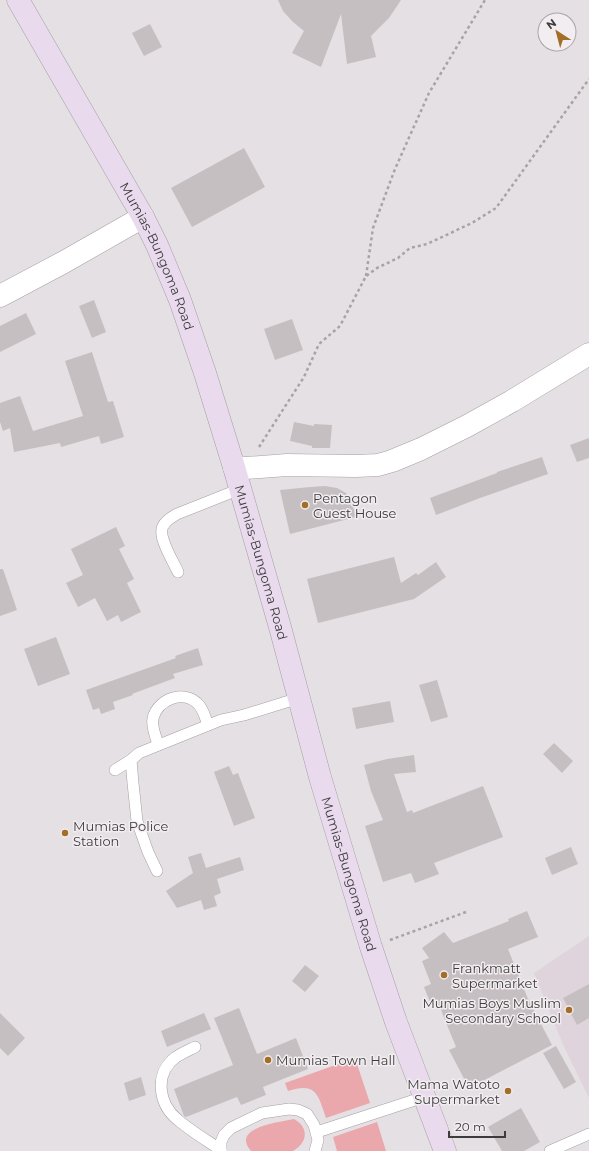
<svg xmlns="http://www.w3.org/2000/svg" width="589" height="1151" font-family="Montserrat,sans-serif">
	<style>
		.built { fill: #e0d4dc }
		.green { fill: #eaa8ad }
		.building { fill: #c5bfc1 }
		.lines { fill: none; stroke-linecap: round; stroke-linejoin: round }
		.lane-casing { stroke: #a4a0a3; stroke-width: 12 }
		.street-casing { stroke: #a4a0a3; stroke-width: 23 }
		.secondary-casing { stroke: #a4a0a3; stroke-width: 23 }
		.path { stroke: #a8a4a6; stroke-width: 2.5; stroke-dasharray: 3 3; stroke-linecap: butt }
		.lane { stroke: #fff; stroke-width: 11 }
		.street { stroke: #fff; stroke-width: 22 }
		.secondary { stroke: #e9daee; stroke-width: 22 }
		.poi-dot { fill: #a36e27; stroke: #f2edf0; stroke-width: 1.5 }
		.labels { text-anchor: middle; stroke-width: 3; stroke-linejoin: round; paint-order: stroke }
		.street-label { font-size: 13px; fill: #3d3b3c; stroke: #f2edf0 }
		.poi-label { font-size: 13px; fill: #3d3b3c; stroke: #f2edf0; text-anchor: start }
	</style>
	<rect width="100%" height="100%" fill="#e5e0e3"/>
	<path class="built" d="M589,936V1098L564,1047L534,973Z"/>
	<g class="green">
		<path d="M355,1058L370,1103L326,1118C318,1094 316,1082 288,1091L285,1083Z"/>
		<path d="M294,1119C310,1128 307,1143 293,1151H251C230,1127 281,1122 294,1119Z"/>
		<path d="M377,1122L386,1151H337L333,1137Z"/>
	</g>
	<g class="building">
		<path d="M278,0H401L389,18L371,36L376,57L347,64L341,14L321,67L292,53L304,31L293,22L283,11Z"/>
		<path d="M150,24L162,47L144,56L132,33Z"/>
		<path d="M244,148L265,187L192,227L171,188Z"/>
		<path d="M94,300L106,332L92,338L79,306Z"/>
		<path d="M26,313L36,334L0,352V326Z"/>
		<path d="M292,319L303,350L275,360L264,329Z"/>
		<path d="M92,352L108,402L113,401L124,437L101,444L99,436L61,447L60,443L14,452L10,428L3,431L0,422V403L20,396L33,431L83,416L65,361Z"/>
		<path d="M294,422L314,426V424L332,425L330,448H312V446L290,441Z"/>
		<path d="M589,438V458L577,462L570,445Z"/>
		<path d="M542,457L548,474L480,498L436,515L430,498L497,473V472Z"/>
		<path d="M325,486L337,488L346,493L351,500L356,517L290,534L280,490L310,487Z"/>
		<path d="M116,527L125,546L119,549L134,579L127,583L141,612L121,622L118,615L107,621L95,598L78,607L66,583L83,575L71,549Z"/>
		<path d="M394,557L401,583L416,573L418,575L436,562L446,577L414,599L318,623L307,579Z"/>
		<path d="M0,569H3L17,610L0,616Z"/>
		<path d="M56,637L70,674L38,686L24,649Z"/>
		<path d="M198,648L203,665L173,674L175,678L132,694L133,695L113,702L115,709L101,714L99,708L93,710L86,690L176,658L175,656Z"/>
		<path d="M437,680L448,717L431,722L419,685Z"/>
		<path d="M390,701L394,722L356,729L352,708Z"/>
		<path d="M554,743L573,761L562,773L543,754Z"/>
		<path d="M414,755L416,772L394,774L407,812L412,810L413,813L483,786L503,837L434,863L439,874L415,883L411,873L383,882L365,826L383,820L371,791L364,765L387,759Z"/>
		<path d="M229,766L233,775L238,773L255,818L234,826L214,772Z"/>
		<path d="M571,847L578,864L552,875L545,858Z"/>
		<path d="M201,853L206,868L240,857L244,870L217,879L221,893L214,896L217,906L204,910L201,900L177,908L166,891L193,873L188,857Z"/>
		<path d="M527,911L538,937L508,949L528,999L552,1045L469,1088L449,1050L456,1047L439,1005L432,1007L424,987L431,984L422,961L429,958L422,948L444,932L453,943L509,921L508,919Z"/>
		<path d="M305,965L319,976L305,992L292,981Z"/>
		<path d="M589,984V1018L577,1025L563,998Z"/>
		<path d="M239,1008L257,1054L296,1038L308,1069L263,1087L266,1095L241,1105L237,1097L186,1117L184,1116L174,1089L233,1065L214,1018Z"/>
		<path d="M0,1013L25,1038L8,1056L0,1048Z"/>
		<path d="M204,1013L211,1029L167,1047L161,1031Z"/>
		<path d="M556,1046L576,1082L564,1089L543,1053Z"/>
		<path d="M141,1077L146,1095L129,1101L124,1083Z"/>
		<path d="M521,1108L540,1142L524,1151H502L488,1127Z"/>
	</g>
	<g class="lines">
		<g class="lane-casing">
			<g id="lane">
				<path d="M178,572C173,561 157,536 163,526C166,520 172,517 177,514L240,489"/>
				<path d="M158,745C156,736 151,727 153,718C158,699 183,690 197,703C204,709 205,718 208,725"/>
				<path d="M131,760L133,783L137,821L148,852L157,871"/>
				<path d="M115,770L131,760L139,753L221,720L244,715L299,698"/>
				<path d="M195,1047C189,1050 182,1053 176,1057C154,1073 158,1104 178,1120C191,1131 206,1140 221,1150"/>
				<path d="M317,1132L424,1097"/>
				<path d="M221,1151V1142L224,1135L231,1128L262,1113L289,1109L298,1110L307,1114L314,1125L318,1140L315,1151"/>
				<path d="M550,1151L589,1134"/>
			</g>
		</g>
		<g class="street-casing">
			<g id="street">
				<path d="M0,296L64,262L143,217"/>
				<path d="M234,467L246,468L287,465L356,466L378,465L392,461L421,449L467,426L512,401L589,354"/>
			</g>
		</g>
		<g class="secondary-casing">
			<g id="secondary">
				<path id="s1" d="M18,0L143,217L157,245L180,300L205,373L234,467L280,627L320,777L371,947L396,1022L445,1151"/>
			</g>
		</g>
		<g class="path">
			<path d="M366,276L373,228L395,169L429,93L485,0"/>
			<path d="M259,447L304,377L319,344L340,326L366,276L377,268L398,258L410,248L427,244L472,223L496,208L589,79"/>
			<path d="M390,940L466,912"/>
		</g>
		<use href="#lane" class="lane"/>
		<use href="#street" class="street"/>
		<use href="#secondary" class="secondary"/>
	</g>
	<g class="poi-dot">
		<circle cx="305" cy="505" r="4"/>
		<circle cx="65" cy="833" r="4"/>
		<circle cx="444" cy="975" r="4"/>
		<circle cx="569" cy="1010" r="4"/>
		<circle cx="268" cy="1060" r="4"/>
		<circle cx="508" cy="1091" r="4"/>
	</g>
	<g class="labels">
		<g class="street-label">
			<text dy="5" stroke="none"><textPath href="#s1" startOffset="292">Mumias-Bungoma Road</textPath></text>
			<text dy="5" stroke="none"><textPath href="#s1" startOffset="616">Mumias-Bungoma Road</textPath></text>
			<text dy="5" stroke="none"><textPath href="#s1" startOffset="940">Mumias-Bungoma Road</textPath></text>
		</g>
		<g class="poi-label">
			<text x="313" y="503">Pentagon<tspan x="313" dy="15">Guest House</tspan></text>
			<text x="73" y="831">Mumias Police<tspan x="73" dy="15">Station</tspan></text>
			<text x="452" y="973">Frankmatt<tspan x="452" dy="15">Supermarket</tspan></text>
			<text x="561" y="1008" text-anchor="end">Mumias Boys Muslim<tspan x="561" dy="15">Secondary School</tspan></text>
			<text x="276" y="1065">Mumias Town Hall</text>
			<text x="500" y="1089" text-anchor="end">Mama Watoto<tspan x="500" dy="15">Supermarket</tspan></text>
		</g>
	</g>
	<g transform="translate(557 32) rotate(324)"><circle r="19" fill="#f2edf0" stroke="#aaa6a8"/>
	<path d="M0-3L7 15L0 10L-7 15Z" fill="#a36e27"/>
	<text y="-6" font-size="11" font-weight="bold" text-anchor="middle" fill="#3d3b3c">N</text>
	</g>
	<path d="M449 1131v6h56v-6" fill="none" stroke="#3d3b3c" stroke-width="2"/>
	<text x="455" y="1131" font-size="12" fill="#3d3b3c" stroke="#f2edf0" stroke-width="3" paint-order="stroke">20 m</text>
</svg>
